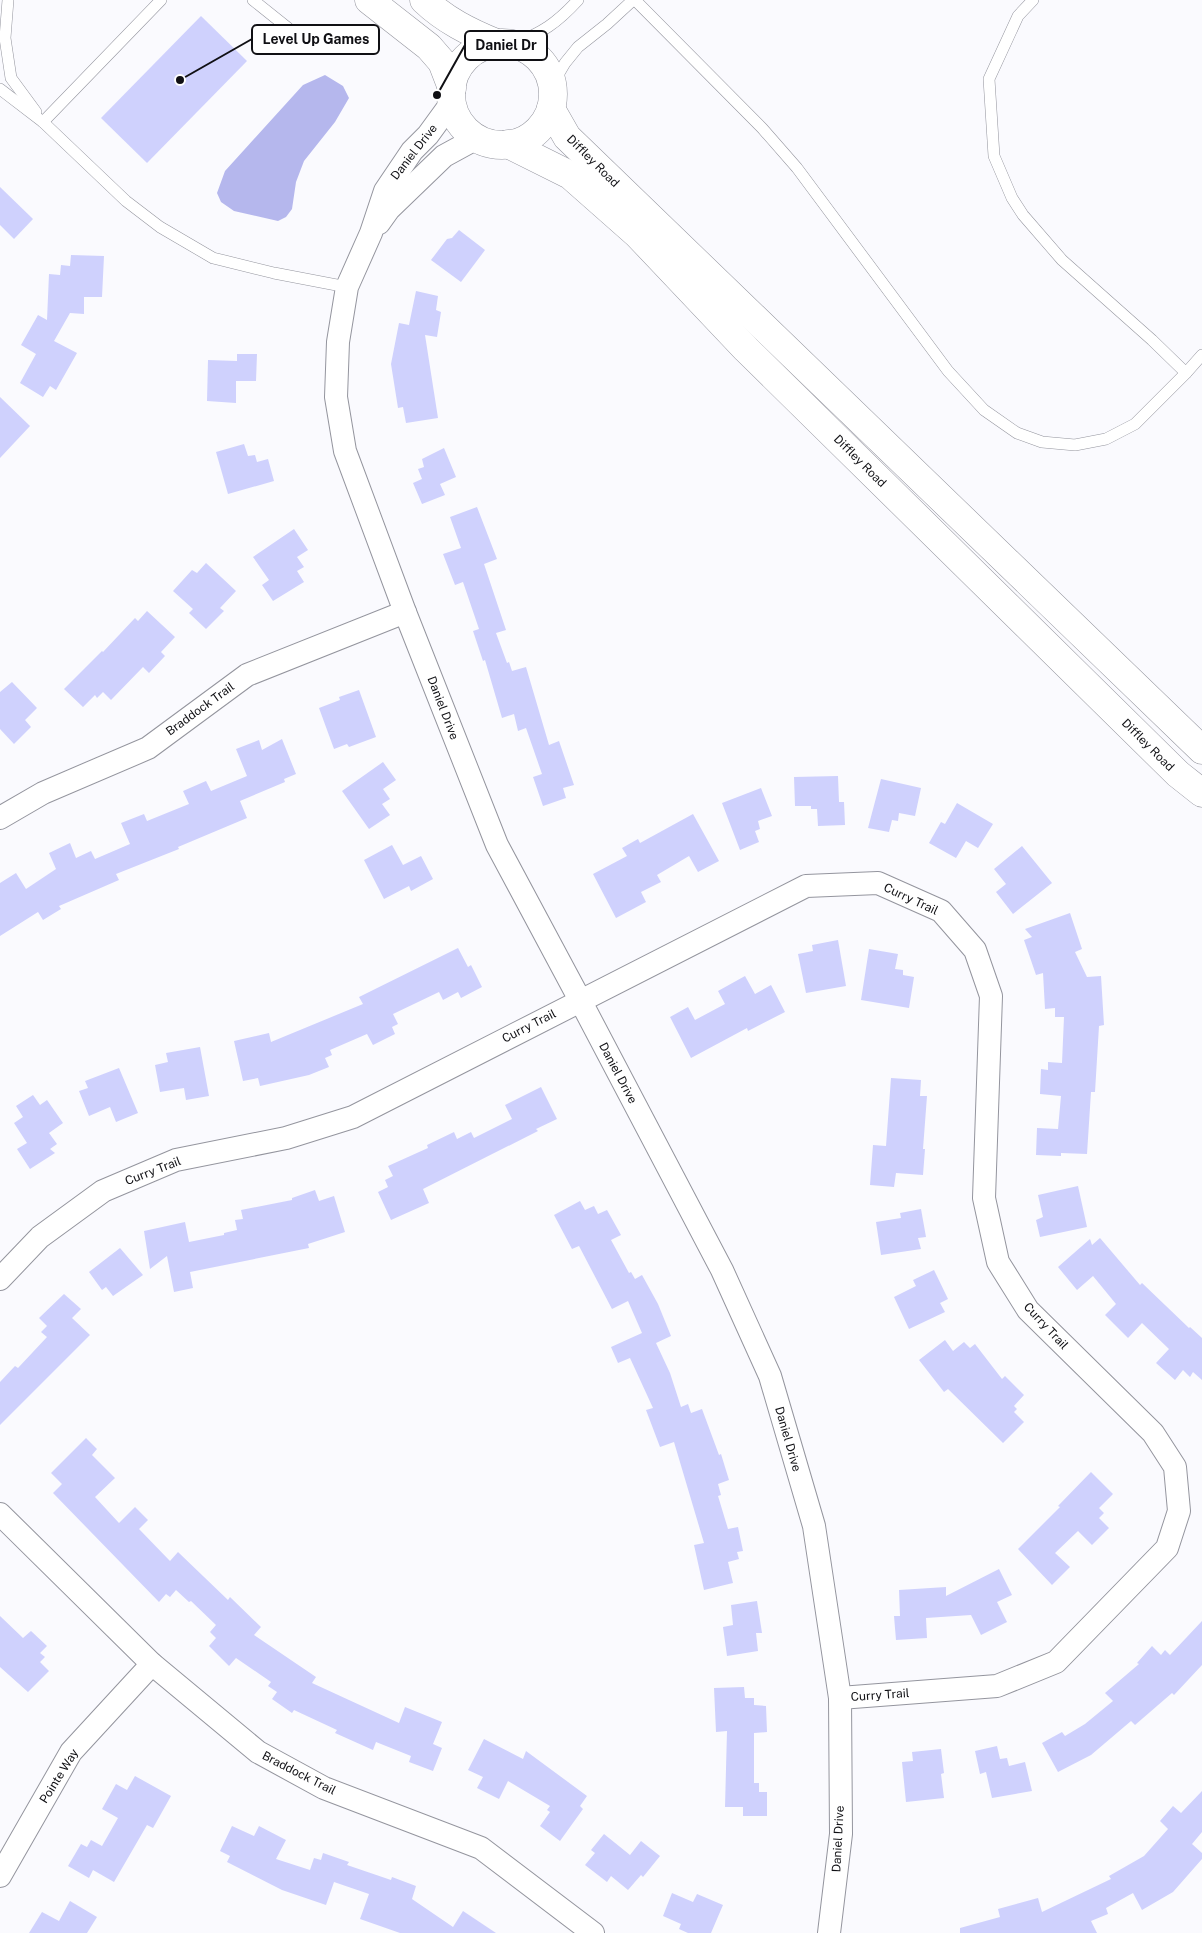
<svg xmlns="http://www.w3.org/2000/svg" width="1202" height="1933" font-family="'Public Sans',sans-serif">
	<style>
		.water { fill: #b5b7ed }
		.building { fill: #cfd1fd }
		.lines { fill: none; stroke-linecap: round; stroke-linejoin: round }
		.lane-casing { stroke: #94959e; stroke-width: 12 }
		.street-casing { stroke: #94959e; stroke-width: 24 }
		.secondary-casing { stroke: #94959e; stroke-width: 29 }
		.lane { stroke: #fff; stroke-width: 11 }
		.street { stroke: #fff; stroke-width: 22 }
		.secondary { stroke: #fff; stroke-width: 28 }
		.labels { text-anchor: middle; stroke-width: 4.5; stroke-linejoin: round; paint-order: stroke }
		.street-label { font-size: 12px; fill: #101014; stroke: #fff }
		.leader { fill: none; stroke: #101014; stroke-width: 2 }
		.callout-dot { fill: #101014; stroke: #fff; stroke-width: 2 }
		.callout { fill: #fff; stroke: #101014; stroke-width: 2 }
		.callout-label { font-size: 14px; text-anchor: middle; font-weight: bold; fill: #101014 }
	</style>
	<rect width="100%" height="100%" fill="#fafafe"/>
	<path class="water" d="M325,75L343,86L349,98L335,122L304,161L296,182L292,209L286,217L278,221L234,211L221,202L217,193L225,171L303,85Z"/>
	<g class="building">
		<path d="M201,16L247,61L147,163L101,118Z"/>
		<path d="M0,187L33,219L14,239L0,225Z"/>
		<path d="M459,230L485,250L461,282L431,260L447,239L452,238Z"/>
		<path d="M71,255L104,256L102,297H84V314L70,313L54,341L77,353L56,390L50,386L43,397L20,383L36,354L21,345L38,315L47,320L49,274L60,275L61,265L70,266Z"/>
		<path d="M416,291L438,296L436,310L441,312L437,337L425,335L438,418L406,423L403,407L398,408L391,364L399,323L409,325Z"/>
		<path d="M237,354H257L256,381H236V403L207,401L208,360L237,361Z"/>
		<path d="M0,397L30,426L0,458Z"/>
		<path d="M244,444L248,456L255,455L257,462L268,459L274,481L228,494L216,452Z"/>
		<path d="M444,448L456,477L440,484L445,495L422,504L413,483L422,479L418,469L424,467L422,459Z"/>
		<path d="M477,507L497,559L484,564L506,630L496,633L507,663L509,662L512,671L526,667L549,745L559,741L574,785L563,788L566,798L543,806L533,777L542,774L526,728L518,731L514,714L502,718L485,660L483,661L473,631L479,629L463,582L455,585L443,554L461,548L450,517Z"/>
		<path d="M294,529L308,550L297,557L304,567L297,571L304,582L273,601L262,585L269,580L253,557Z"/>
		<path d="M206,563L236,591L220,608L224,611L206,629L189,613L193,609L173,591L192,570L197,573Z"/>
		<path d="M147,611L175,637L161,652L165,656L149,673L143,667L111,700L103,692L97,698L95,695L83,707L64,689L102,651L103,652L135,618L138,621Z"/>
		<path d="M12,682L37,708L25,720L31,727L14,744L0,729V692Z"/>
		<path d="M359,690L376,737L349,747L347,744L334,749L319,708L340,700L339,697Z"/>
		<path d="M282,739L296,774L284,779L285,782L240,801L247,818L178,847L179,849L116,874L119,880L59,906L61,909L43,920L38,912L0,936V883L16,873L26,889L56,869L49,853L70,843L76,858L91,851L95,859L130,844L121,823L144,814L147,821L189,804L183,791L206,781L211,791L247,776L236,749L259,740L262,750Z"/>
		<path d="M383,762L396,780L383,789L390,799L382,804L390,815L369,829L342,791Z"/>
		<path d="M838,776L839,802H844L845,825L818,826L817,809H811V806H795L794,777Z"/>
		<path d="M881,779L921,788L915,816L899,813L898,821L892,820L889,832L868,828Z"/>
		<path d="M761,788L772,816L758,821L760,829L755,831L759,842L740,850L722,803Z"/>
		<path d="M957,803L993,824L978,848L966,841L956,858L929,843L941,822L945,824Z"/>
		<path d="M693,814L719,861L698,872L689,856L657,875L661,882L641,892L646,902L616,918L593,874L627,856L622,848L638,839L640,843Z"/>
		<path d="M392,845L403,865L421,856L433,879L411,891L409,886L384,899L364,860Z"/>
		<path d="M1022,846L1052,883L1013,914L996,892L1006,884L994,869Z"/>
		<path d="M1070,913L1082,949L1075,952L1087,977L1101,976L1104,1025L1099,1026L1095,1092H1091L1087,1154L1061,1153V1156L1036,1155L1037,1128L1058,1129L1061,1096L1040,1094L1041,1069L1048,1070V1062L1062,1063L1064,1017H1055V1008L1045,1009L1043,973L1036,975L1024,940L1032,937L1025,929Z"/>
		<path d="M838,940L846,986L806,993L798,954L813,951L812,945Z"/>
		<path d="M458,948L468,967L471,965L482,987L461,998L458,992L443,1000L439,992L393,1014L398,1024L392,1027L395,1034L373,1045L367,1034L330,1050L332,1055L325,1058L329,1067L309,1075L260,1086L258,1078L243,1081L234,1041L269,1033L271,1042L363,1004L359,997Z"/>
		<path d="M869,949L898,954L895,969L903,970V975L914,977L909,1008L861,1000Z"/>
		<path d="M745,976L755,994L771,985L785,1012L748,1031L747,1028L691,1058L670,1017L688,1007L695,1020L725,1004L718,991Z"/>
		<path d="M200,1047L209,1096L186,1100L184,1088L160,1092L155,1065L168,1062L166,1053Z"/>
		<path d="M119,1068L138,1113L116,1122L110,1107L89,1116L79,1091L88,1088L85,1081Z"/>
		<path d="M891,1078L921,1080L920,1096H927L923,1149H925L923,1175L896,1173L894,1187L870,1185L873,1145L886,1146Z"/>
		<path d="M541,1087L557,1119L536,1129L538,1131L423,1189L429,1203L391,1220L378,1192L388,1187L385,1180L393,1176L388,1166L428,1148L427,1145L454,1132L457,1139L471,1132L474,1138L512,1119L505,1105Z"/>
		<path d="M33,1095L40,1105L47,1100L63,1123L49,1133L57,1144L50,1149L55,1153L30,1169L17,1149L27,1143L14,1123L23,1117L16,1106Z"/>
		<path d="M1078,1186L1087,1227L1040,1237L1036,1220L1043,1217L1038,1195Z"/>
		<path d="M315,1190L319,1201L334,1196L345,1232L308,1244L309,1248L190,1272L193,1288L174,1292L167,1256L150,1269L144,1231L185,1222L189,1242L224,1235V1233L237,1230L235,1220L243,1219L241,1210L292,1200V1198Z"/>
		<path d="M580,1201L585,1210L594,1206L598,1214L607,1210L621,1235L611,1240L629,1273L631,1272L635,1279L642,1275L658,1304L671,1336L656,1343L670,1373L681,1407L688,1404L691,1413L702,1409L719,1455L721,1454L729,1480L718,1484L721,1495L718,1496L728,1529L738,1527L743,1551L737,1552L739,1559L728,1562L733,1583L704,1590L694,1545L704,1543L674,1442L660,1447L646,1410L653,1408L630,1358L618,1363L611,1347L642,1333L628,1301L612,1309L579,1246L572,1249L554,1215Z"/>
		<path d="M921,1209L926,1237L918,1238L921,1249L881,1255L876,1222L901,1218L900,1213Z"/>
		<path d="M1100,1238L1140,1285L1142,1283L1189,1328L1190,1327L1202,1338V1380L1193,1372L1190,1377L1183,1370L1175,1380L1156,1363L1169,1349L1142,1323L1128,1338L1105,1315L1116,1304L1093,1276L1077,1290L1058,1267L1090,1239L1092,1245Z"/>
		<path d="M120,1248L143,1275L113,1296L106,1287L102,1290L89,1272Z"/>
		<path d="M934,1270L948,1299L940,1303L945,1312L909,1329L894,1297L916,1286L913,1280Z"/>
		<path d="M64,1294L81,1309L72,1318L90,1335L0,1425V1382L15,1366L18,1368L47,1337L41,1332L47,1326L39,1318Z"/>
		<path d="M945,1340L953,1351L964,1342L970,1348L975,1344L1002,1379L1005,1376L1024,1395L1014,1406L1017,1409L1014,1412L1024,1422L1003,1443L948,1389L944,1392L919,1360Z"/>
		<path d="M86,1438L97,1449L92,1455L115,1478L95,1497L119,1523L135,1507L148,1520L139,1529L170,1561L178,1552L228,1600L230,1597L261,1627L254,1635L316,1677L312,1683L399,1723L405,1707L442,1722L433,1744L442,1748L433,1771L409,1762L411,1756L376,1742L373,1750L335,1733L337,1730L294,1710L292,1713L272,1699L277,1692L268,1686L271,1682L236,1658L229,1666L209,1646L216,1638L210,1632L216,1625L191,1601L189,1602L176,1590L170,1597L166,1594L159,1602L53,1493L62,1484L51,1473Z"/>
		<path d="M1091,1472L1113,1494L1099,1508L1104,1513L1099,1518L1109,1528L1092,1545L1078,1531L1055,1553L1070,1567L1052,1585L1018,1549L1060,1507L1058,1506Z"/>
		<path d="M999,1569L1012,1595L997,1602L1007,1622L981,1635L971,1615L926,1618L927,1638L896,1640L894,1616H900L899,1590L946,1587V1596Z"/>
		<path d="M757,1601L762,1633H756L758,1651L727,1656L723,1627L733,1625L731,1605Z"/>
		<path d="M0,1616L23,1638L31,1631L47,1646L40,1653L45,1657L40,1662L49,1671L28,1692L0,1667Z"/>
		<path d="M1202,1621V1665L1174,1695L1172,1693L1135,1725L1131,1721L1091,1755L1058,1772L1042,1743L1062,1732L1065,1736L1085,1724L1113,1701L1105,1693L1139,1664L1137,1663L1152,1646L1161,1655L1165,1650L1170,1655Z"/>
		<path d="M744,1687L745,1698H754V1705L766,1706L767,1732L754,1733V1783H759V1792H767V1816H743V1807H725L727,1731L716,1732L714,1688Z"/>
		<path d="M484,1739L523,1759L526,1751L587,1796L580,1806L583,1809L560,1841L540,1826L550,1812L547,1810L550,1806L508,1781L499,1799L477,1788L483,1777L468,1770Z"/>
		<path d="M997,1746L1000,1759L1007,1758L1009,1766L1025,1762L1032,1791L992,1798L986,1772L980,1774L975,1751Z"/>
		<path d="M941,1749L944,1773L941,1774L944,1798L906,1802L902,1762L913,1761L912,1752Z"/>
		<path d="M135,1776L171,1796L153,1828L147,1825L114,1882L93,1870L89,1878L68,1866L81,1844L87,1847L91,1840L102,1846L118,1818L102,1809L116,1784L127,1790Z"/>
		<path d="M1202,1791V1832L1192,1844L1202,1853V1859L1173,1892L1142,1910L1133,1893L1106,1908L1108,1914L1091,1921L1097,1933H960V1928L1000,1917L998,1909L1038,1898L1042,1912L1111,1879L1109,1876L1144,1856L1168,1829L1160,1821L1173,1806L1181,1813Z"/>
		<path d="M232,1826L254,1836L259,1826L286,1840L276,1859L310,1870L314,1858L321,1860L323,1853L349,1862L347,1865L391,1880L392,1877L416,1886L412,1899L453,1927L463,1911L496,1933H400L360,1919L369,1894L334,1882L326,1905L282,1890L227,1862L230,1856L220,1851Z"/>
		<path d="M604,1834L630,1855L641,1841L660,1856L643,1877L641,1875L628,1890L611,1876L607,1882L585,1865L595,1853L591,1850Z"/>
		<path d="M672,1893L693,1902L697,1894L723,1905L711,1933H688L679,1929L681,1924L663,1916Z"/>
		<path d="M70,1901L97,1917L87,1933H29L42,1912L59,1921Z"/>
	</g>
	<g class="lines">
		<g class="lane-casing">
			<g id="lane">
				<path d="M8,0L5,38L11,78L36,112"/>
				<path d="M253,0L288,28"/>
				<path d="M635,0L762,128L797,168L948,371L984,410L1017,433L1042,442L1075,445L1106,439L1135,424L1186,373"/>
				<path d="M1033,0L1018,16L989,79L994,156L1012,198L1023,215L1062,260L1152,340L1186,373L1202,355"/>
				<path d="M513,44C542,33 557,23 578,0"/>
				<path d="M552,85L565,63L578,47L607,24L633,0"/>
				<path d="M0,89L43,122L126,201L160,227L213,258L274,273L347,287"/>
				<path d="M43,122L161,0"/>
			</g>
		</g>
		<g class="street-casing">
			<g id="street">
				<path d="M452,102L428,135L412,151L385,191L371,233L347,287L338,342L336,397L345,451L405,612L497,845L580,1000L722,1270L770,1376L814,1526L840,1698L841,1834L829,1933"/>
				<path d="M379,223L389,209L444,156L477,138"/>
				<path d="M0,818L43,793L148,748L247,675L405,612"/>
				<path d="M0,1279L40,1237L103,1191L176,1160L286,1138L353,1117L806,886L878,883L941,911L975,950L991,996L984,1198L998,1262L1028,1310L1153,1433L1175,1467L1179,1511L1167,1548L1056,1662L997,1686L840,1698"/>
				<path d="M0,1514L152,1664L258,1752L324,1788L481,1848L593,1933"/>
				<path d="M0,1876L71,1752L152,1664"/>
			</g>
		</g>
		<g class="secondary-casing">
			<g id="secondary">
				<path d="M369,0L429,47L442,62L452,88"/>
				<path d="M424,0C445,20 469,32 496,43"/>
				<circle cx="502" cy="94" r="51"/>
				<path d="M551,109L567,137L1202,750"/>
				<path d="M508,144L570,175L638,235L746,349L1178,774L1202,793"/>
			</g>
		</g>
		<use href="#lane" class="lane"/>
		<use href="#street" class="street"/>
		<use href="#secondary" class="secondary"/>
	</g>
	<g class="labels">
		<g class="street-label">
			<text transform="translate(414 152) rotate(-52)" y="4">Daniel Drive</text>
			<text transform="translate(593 161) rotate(45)" y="4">Diffley Road</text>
			<text transform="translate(860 461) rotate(45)" y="4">Diffley Road</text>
			<text transform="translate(443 708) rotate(69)" y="4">Daniel Drive</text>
			<text transform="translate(200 709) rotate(-36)" y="4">Braddock Trail</text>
			<text transform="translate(1148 745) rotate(45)" y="4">Diffley Road</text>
			<text transform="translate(911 899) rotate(25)" y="4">Curry Trail</text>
			<text transform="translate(529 1026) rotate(-27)" y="4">Curry Trail</text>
			<text transform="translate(618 1073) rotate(62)" y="4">Daniel Drive</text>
			<text transform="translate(153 1171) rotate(-21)" y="4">Curry Trail</text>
			<text transform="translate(1046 1326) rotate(47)" y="4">Curry Trail</text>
			<text transform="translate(788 1439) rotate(74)" y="4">Daniel Drive</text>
			<text transform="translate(880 1695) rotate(-4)" y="4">Curry Trail</text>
			<text transform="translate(299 1773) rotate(27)" y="4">Braddock Trail</text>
			<text transform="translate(59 1776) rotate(-58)" y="4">Pointe Way</text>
			<text transform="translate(838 1839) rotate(-87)" y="4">Daniel Drive</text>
		</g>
	</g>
	<path class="leader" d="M180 80L252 39M437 95L465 45"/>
	<g class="callout-dot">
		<circle cx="180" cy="80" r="5"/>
		<circle cx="437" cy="95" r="5"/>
	</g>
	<g class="callout">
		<rect x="252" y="25" width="127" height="29" rx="5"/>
		<rect x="465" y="31" width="82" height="29" rx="5"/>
	</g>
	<g class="callout-label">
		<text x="316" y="44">Level Up Games</text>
		<text x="506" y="50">Daniel Dr</text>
	</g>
</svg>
